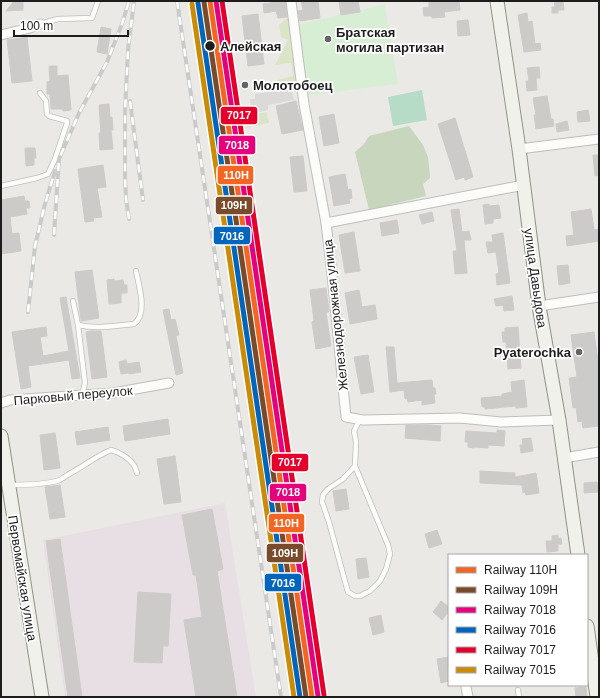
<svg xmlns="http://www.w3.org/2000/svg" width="600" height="698" font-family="Helvetica,sans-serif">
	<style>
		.industrial { fill: #e8dfe5 }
		.grass { fill: #dae5c8 }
		.forest { fill: #c9d6be }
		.park { fill: #d7eed4 }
		.pitch { fill: #b6dcc8 }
		.parking { fill: #dbdad9 }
		.building { fill: #cdcbc9; stroke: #cecac7 }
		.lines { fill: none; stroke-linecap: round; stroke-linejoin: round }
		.service-casing { stroke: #bebebc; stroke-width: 6 }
		.minor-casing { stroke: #bebebc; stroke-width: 11 }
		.secondary-casing { stroke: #929280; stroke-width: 15 }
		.service { stroke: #fcfcfb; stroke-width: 4.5 }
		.minor { stroke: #fcfcfb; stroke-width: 9 }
		.secondary { stroke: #f1f1eb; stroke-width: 13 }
		.rail-casing { stroke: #cacac9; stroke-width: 4 }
		.rail { stroke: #fff; stroke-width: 2.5; stroke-dasharray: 8; stroke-linecap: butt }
		.rail-1-casing { stroke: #fff; stroke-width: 8 }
		.rail-2-casing { stroke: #fff; stroke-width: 8 }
		.rail-3-casing { stroke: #fff; stroke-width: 8 }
		.rail-4-casing { stroke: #fff; stroke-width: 8 }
		.rail-5-casing { stroke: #fff; stroke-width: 8 }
		.rail-6-casing { stroke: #fff; stroke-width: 8 }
		.rail-1 { stroke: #f26522; stroke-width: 5 }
		.rail-2 { stroke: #7a4b2a; stroke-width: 5 }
		.rail-3 { stroke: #e5007d; stroke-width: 5 }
		.rail-4 { stroke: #0065bd; stroke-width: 5 }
		.rail-5 { stroke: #e4002b; stroke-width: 5 }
		.rail-6 { stroke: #cb8b06; stroke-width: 5 }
		.poi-dot { fill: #656463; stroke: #fff; stroke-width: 1.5 }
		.stop-dot { fill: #1d1d1d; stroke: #fff; stroke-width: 1.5 }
		.labels { text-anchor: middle; stroke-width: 3.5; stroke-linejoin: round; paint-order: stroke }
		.poi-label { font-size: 13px; font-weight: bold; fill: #1d1d1d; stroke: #fff; text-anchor: start }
		.stop-label { font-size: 13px; font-weight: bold; fill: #1d1d1d; stroke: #fff; text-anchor: start }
		.street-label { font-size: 13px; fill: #1d1d1d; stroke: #fff }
		.line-badge { stroke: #fff; stroke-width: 1.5 }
		.badge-label { font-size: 11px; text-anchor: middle; font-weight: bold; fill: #fff }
	</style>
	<rect width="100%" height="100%" fill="#ebe9e6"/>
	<path class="industrial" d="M225,503L256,697H65L43,540Z"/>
	<g class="grass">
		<path d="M288,18L298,84L278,89L277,80L293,76L291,63L275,65L288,40L281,37L279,25Z"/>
		<path d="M267,112L269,123L246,128L244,117Z"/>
	</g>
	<path class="forest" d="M409,126L423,145L428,157L430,175V178L423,184L426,196L369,210L355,152L364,144L369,136Z"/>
	<path class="park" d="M385,4L398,84L309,95L297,25Z"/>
	<path class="pitch" d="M422,90L427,120L393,126L388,97Z"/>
	<path class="parking" d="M291,88L294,100L268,105V110L251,114L250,99H255V94Z"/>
	<g class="building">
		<path d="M14,1H23V10L6,11Z"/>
		<path d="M285,1L287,17L278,18L276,11L264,13L263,4Z"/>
		<path d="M301,1H318L320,18L300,21L298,11L303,10Z"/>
		<path d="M339,1H358L360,12L341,15Z"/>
		<path d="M429,1H459L460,10L444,12L445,17L432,18V16H424L423,8L429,7Z"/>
		<path d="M554,1H563L564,10H558V13H552V7H555Z"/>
		<path d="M527,13L528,22L532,21L535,44L540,43L541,50L524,52L518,15Z"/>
		<path d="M258,14L264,64L248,66L242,16Z"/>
		<path d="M468,20L470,35L458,36L457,21Z"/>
		<path d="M101,27L111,29L107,54L97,52Z"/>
		<path d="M27,37L32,81L12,83L7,40Z"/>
		<path d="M49,66H57V76L68,75L71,110L63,111V109H51L50,94H47V82L50,81Z"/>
		<path d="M539,67L540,78H536L537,90L527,91L526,81H529L527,68Z"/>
		<path d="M547,96L551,119H553L554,126L536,129L534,115H536L533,98Z"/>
		<path d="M296,101L303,130L282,134L276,106Z"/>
		<path d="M109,104L110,117H112L113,130H111L113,149L100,150L99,133H101L99,105Z"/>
		<path d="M588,110L590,121L578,122L577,112Z"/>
		<path d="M334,114L339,143L324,146L319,117Z"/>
		<path d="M455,118L473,177L465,180L464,177L456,180L438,124Z"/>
		<path d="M567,121L569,130L557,132L556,124Z"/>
		<path d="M25,148H35L36,158H34V165L26,166Z"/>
		<path d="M593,155H599V175L595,176Z"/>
		<path d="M303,156L307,191L294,192L290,157Z"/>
		<path d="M103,165L106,187L97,188L102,217L93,218L94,221L85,222L78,169Z"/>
		<path d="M345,174L348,190L351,189L352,198L349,199L350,203L334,206L329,177Z"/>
		<path d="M24,196L25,201H29L30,208H26L27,214L10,217L12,234L19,233L21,251L1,254V200Z"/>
		<path d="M489,204V206L499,205L501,218L493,219V223L485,224L483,205Z"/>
		<path d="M459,209L462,232L469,231L471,240H464L467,273L455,274L453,251H457L451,210Z"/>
		<path d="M591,209L594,230L599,229V241L567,246L566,236L574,235L571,212Z"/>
		<path d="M432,212L434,221L422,224L419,215Z"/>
		<path d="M397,220L399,233L382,236L380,223Z"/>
		<path d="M354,232L360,271L345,273L339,235Z"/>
		<path d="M503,233L510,283L497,285L496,274L499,273L496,252L488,253L486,242H493L492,235Z"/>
		<path d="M568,265L570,283L559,285L557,266Z"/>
		<path d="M92,270L99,318L81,321L75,272Z"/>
		<path d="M114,279V281L123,280L124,285H127V293H121V303L109,304L107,280Z"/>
		<path d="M326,288L329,312H326L331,346L316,349L312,322L314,321L310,290Z"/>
		<path d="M359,290L362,307L375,305L377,319L350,324L345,293Z"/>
		<path d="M512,296L514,310L504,311L503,305L496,306L494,299Z"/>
		<path d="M66,297L80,378L72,379L69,360L28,366L31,387L21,389L12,332L46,327L47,336L40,337L43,356L69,351L60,298Z"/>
		<path d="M169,309L171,320L175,319L179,335L176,336L183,373L176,375L163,310Z"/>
		<path d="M518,327L521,368L508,369L506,342H503L502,332H505V328Z"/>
		<path d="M92,331H101L107,377L92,379L86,332Z"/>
		<path d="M594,332L598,362H599V426L583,428L582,421L578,422L576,407L573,408L569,378L577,377L571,335Z"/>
		<path d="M386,347H394L397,383L432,380L433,388H435L436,394H434L435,403L422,405V400L408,402L407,398L405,399L404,390L390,392Z"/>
		<path d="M368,355L374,392L361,394L354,357Z"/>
		<path d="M126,360L127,364L139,362L141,372L129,374V373L121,374L119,362Z"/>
		<path d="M524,380L527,407L516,408V406L485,409V407H482L481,398L502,396V394L512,392L511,382Z"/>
		<path d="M168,419L170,434L125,441L123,426Z"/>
		<path d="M406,425H429L441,426L440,441L405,438Z"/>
		<path d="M108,427L110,440L77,445L75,432Z"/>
		<path d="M497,430L505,431L504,446L488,445V448L474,447V448L468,447V442H465L466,431L497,433Z"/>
		<path d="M55,433L60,468L44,470L40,435Z"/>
		<path d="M531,438L533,451L521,453L520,445H523L522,439Z"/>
		<path d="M175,456L181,502L164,504L157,459Z"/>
		<path d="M480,471L515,473V477L536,473L539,493L526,495L525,492L523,493L522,485L480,483Z"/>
		<path d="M597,482L598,492L584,493V483Z"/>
		<path d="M60,485L65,517L50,519L45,487Z"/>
		<path d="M346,489L349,509L336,511L333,491Z"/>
		<path d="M212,509L223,569L217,571L237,697H196L184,620L202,617L196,575H193L182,515Z"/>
		<path d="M437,530L442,544L429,548L425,534Z"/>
		<path d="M558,535V539L561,538L562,544H558V551L547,552L546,541H552V536Z"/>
		<path d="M60,539L82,697H68L46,541Z"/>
		<path d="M366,558L369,577L358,579L356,559Z"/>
		<path d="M138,592L171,594L168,646H163L162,663L134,662Z"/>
		<path d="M441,601L449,607V611L442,620L433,612Z"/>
		<path d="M381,615L384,632L373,635L369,618Z"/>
		<path d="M449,657V681L441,683L437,659Z"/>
		<path d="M586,687L587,697H576L575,688Z"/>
	</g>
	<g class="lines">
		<g class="service-casing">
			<g id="service">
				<path d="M40,24L58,19L92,18L98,1"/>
				<path d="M1,186L37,178L48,174L55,159L67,123V121L49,116L47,114L46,101L40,93"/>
				<path d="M73,301L78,325L85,383L82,395"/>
				<path d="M78,325C96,329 115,326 134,324C148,314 139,286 136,271"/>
				<path d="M355,466L343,479L328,489L323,495L322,502L329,522L343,574L348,592L355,596H360L370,591L380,581L386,569L390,554L388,545L355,466L356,442L354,431L360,419"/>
				<path d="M10,485C24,485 47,484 60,480C63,478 67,475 71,473C84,466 96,456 111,450C118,452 128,457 133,464C135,466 136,470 137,473"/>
				<path d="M518,690L519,697"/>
			</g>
		</g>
		<g class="minor-casing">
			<g id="minor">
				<path d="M291,1L304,104L326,223L332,274L346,417L363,420L460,418L501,422L559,420"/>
				<path d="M1,35L30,28L40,24"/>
				<path d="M519,149L599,139"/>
				<path d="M326,223L524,185"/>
				<path d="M539,306L599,297"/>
				<path d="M1,403L10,400L113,393L169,383"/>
				<path d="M564,458L599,452"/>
				<path d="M466,687L468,697"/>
			</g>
		</g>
		<g class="secondary-casing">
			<g id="secondary">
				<path d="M497,1L519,149L539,306L559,420L578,555"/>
				<path d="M1,436L42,697"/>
				<path d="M587,626L597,697"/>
			</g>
		</g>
		<use href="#service" class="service"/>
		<use href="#minor" class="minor"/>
		<use href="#secondary" class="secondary"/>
		<g class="rail-casing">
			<g id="rail">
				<path d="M177,1L281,697"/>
				<path d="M130,101L143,200"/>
				<path d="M129,219L126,199L125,177V112L128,50L134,1"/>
				<path d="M54,235L59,159L79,113L107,62L122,24L129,1"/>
				<path d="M28,312L35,246L45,204L55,171"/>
			</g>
		</g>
		<use href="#rail" class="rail"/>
		<g class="rail-1-casing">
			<path id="rail-1" d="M210,1L312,697"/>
		</g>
		<g class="rail-2-casing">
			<path id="rail-2" d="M204,2L306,697"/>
		</g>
		<g class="rail-3-casing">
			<path id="rail-3" d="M216,1L318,696"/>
		</g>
		<g class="rail-4-casing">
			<path id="rail-4" d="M198,3L300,697"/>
		</g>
		<g class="rail-5-casing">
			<path id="rail-5" d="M222,1L324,695"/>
		</g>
		<g class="rail-6-casing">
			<path id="rail-6" d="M192,4L294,697"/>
		</g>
		<use href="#rail-1" class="rail-1"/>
		<use href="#rail-2" class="rail-2"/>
		<use href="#rail-3" class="rail-3"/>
		<use href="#rail-4" class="rail-4"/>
		<use href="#rail-5" class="rail-5"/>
		<use href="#rail-6" class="rail-6"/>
	</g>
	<g class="poi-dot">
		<circle cx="328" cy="39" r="4"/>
		<circle cx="245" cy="85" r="4"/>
		<circle cx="579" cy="352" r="4"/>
	</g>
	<circle class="stop-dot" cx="210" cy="46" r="5.5"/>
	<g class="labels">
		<g class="poi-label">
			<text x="336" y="37">Братская<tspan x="336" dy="15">могила партизан</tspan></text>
			<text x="253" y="90">Молотобоец</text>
			<text x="571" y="357" text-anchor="end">Pyaterochka</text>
		</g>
		<g class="stop-label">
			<text x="220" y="51">Алейская</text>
		</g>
		<g class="street-label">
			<text transform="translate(536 278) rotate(82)" y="5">улица Давыдова</text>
			<text transform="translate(335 315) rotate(-96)" y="5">Железнодорожная улица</text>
			<text transform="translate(73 395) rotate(-5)" y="5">Парковый переулок</text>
			<text transform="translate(23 578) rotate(81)" y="5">Первомайская улица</text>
		</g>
	</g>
	<g class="line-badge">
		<rect x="220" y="106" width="38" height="19" rx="4" fill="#e4002b"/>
		<rect x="218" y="135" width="38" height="20" rx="4" fill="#e5007d"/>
		<rect x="217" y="165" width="37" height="20" rx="4" fill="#f26522"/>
		<rect x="215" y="196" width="38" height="19" rx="4" fill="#7a4b2a"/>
		<rect x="213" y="226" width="38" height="19" rx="4" fill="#0065bd"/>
		<rect x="271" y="453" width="38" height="19" rx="4" fill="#e4002b"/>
		<rect x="269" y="483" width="38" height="19" rx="4" fill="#e5007d"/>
		<rect x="268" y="513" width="37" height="20" rx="4" fill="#f26522"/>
		<rect x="266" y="543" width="38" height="20" rx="4" fill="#7a4b2a"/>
		<rect x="264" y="573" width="38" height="19" rx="4" fill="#0065bd"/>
	</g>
	<g class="badge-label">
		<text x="239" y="119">7017</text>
		<text x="237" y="149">7018</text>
		<text x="236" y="179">110Н</text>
		<text x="234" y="209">109Н</text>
		<text x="232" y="240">7016</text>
		<text x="290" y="466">7017</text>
		<text x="288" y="496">7018</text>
		<text x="286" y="527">110Н</text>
		<text x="285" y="557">109Н</text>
		<text x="283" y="587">7016</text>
	</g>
	<rect width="600" height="698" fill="none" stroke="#1d1d1d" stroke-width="4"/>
	<rect x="448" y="554" width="140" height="132" fill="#ffffff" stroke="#a5a5a5"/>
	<rect x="456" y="567" width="20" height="6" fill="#f26522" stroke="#a5a5a5"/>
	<text x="484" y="574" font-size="12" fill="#1d1d1d">Railway 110Н</text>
	<rect x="456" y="587" width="20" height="6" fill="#7a4b2a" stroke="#a5a5a5"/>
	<text x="484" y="594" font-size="12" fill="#1d1d1d">Railway 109Н</text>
	<rect x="456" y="607" width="20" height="6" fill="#e5007d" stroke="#a5a5a5"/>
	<text x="484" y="614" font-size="12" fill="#1d1d1d">Railway 7018</text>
	<rect x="456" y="627" width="20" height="6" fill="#0065bd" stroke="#a5a5a5"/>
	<text x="484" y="634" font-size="12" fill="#1d1d1d">Railway 7016</text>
	<rect x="456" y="647" width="20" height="6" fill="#e4002b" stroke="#a5a5a5"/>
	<text x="484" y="654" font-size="12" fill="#1d1d1d">Railway 7017</text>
	<rect x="456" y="667" width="20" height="6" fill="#cb8b06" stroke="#a5a5a5"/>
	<text x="484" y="674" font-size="12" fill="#1d1d1d">Railway 7015</text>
	<path d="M14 30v6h114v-6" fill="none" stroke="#1d1d1d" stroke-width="2"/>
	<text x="20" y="30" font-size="12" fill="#1d1d1d" stroke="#ffffff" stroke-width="3" paint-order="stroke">100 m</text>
</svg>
